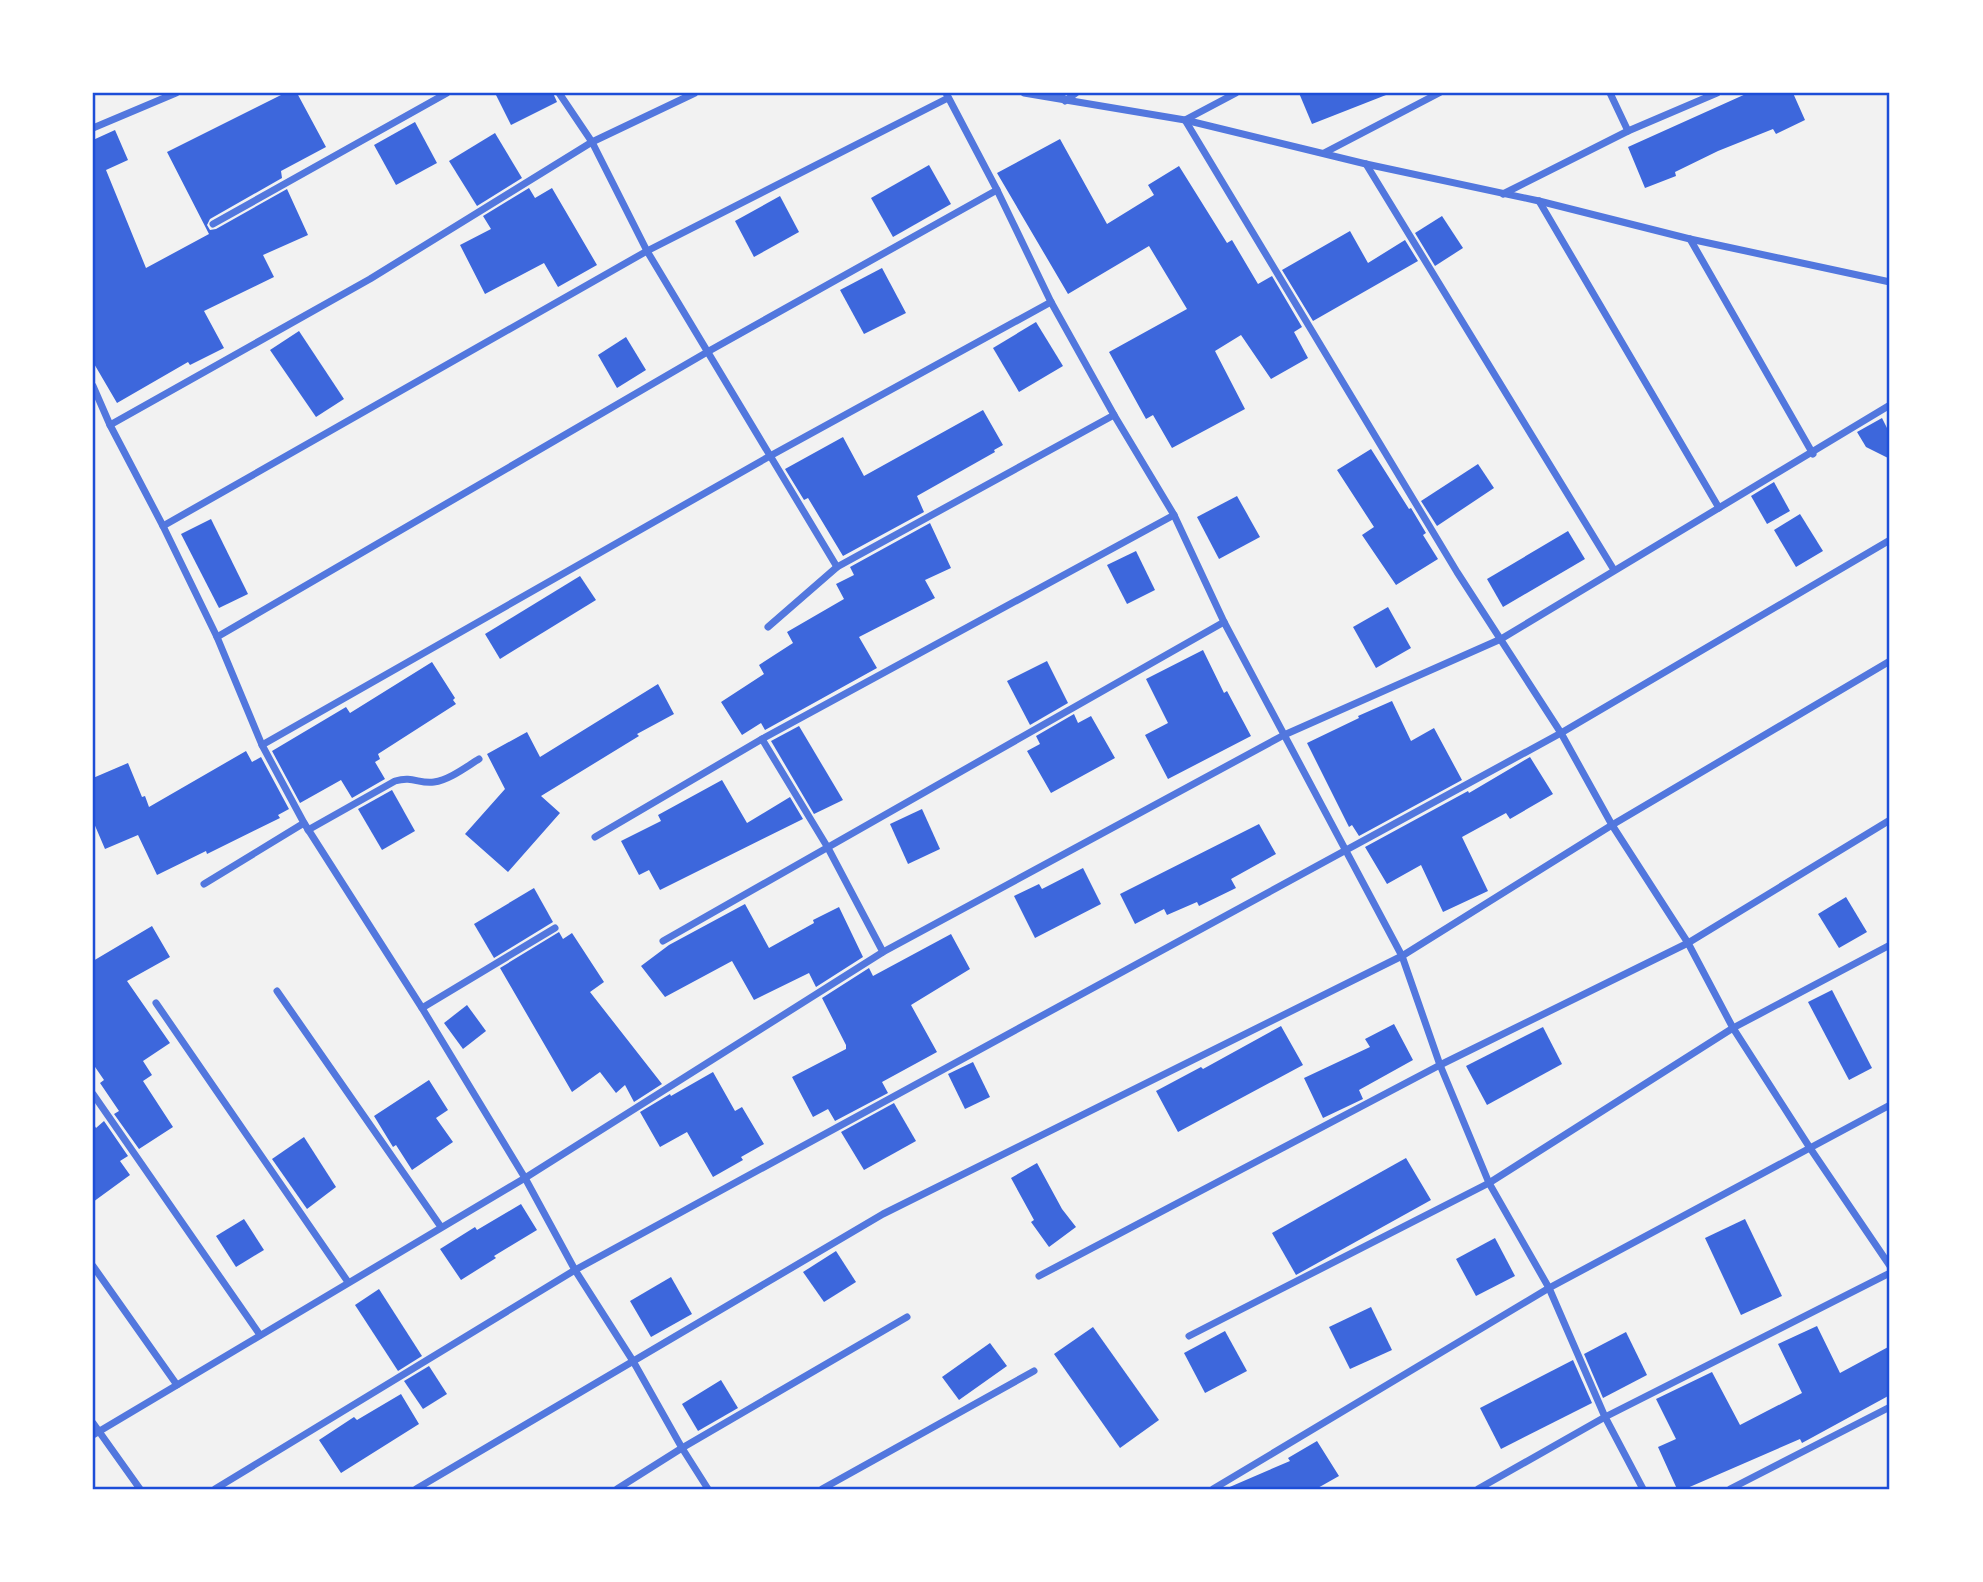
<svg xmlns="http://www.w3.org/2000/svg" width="1983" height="1582" font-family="'Roboto Serif',serif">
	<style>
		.building { fill: #3d67dc }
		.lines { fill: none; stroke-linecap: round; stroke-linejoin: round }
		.minor { stroke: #5277de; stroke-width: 7 }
		.neatline { fill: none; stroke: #1d4ed8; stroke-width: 2.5 }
	</style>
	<rect width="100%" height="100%" fill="#f2f2f2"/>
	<g class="building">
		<path d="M285,93H297L326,147L281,171L282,178L210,219L207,225L210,230L216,229L287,189L308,235L263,255L274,277L204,311L224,348L190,365L188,362L117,403L93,362V140L115,130L128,160L106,170L146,268L209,234L167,152Z"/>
		<path d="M495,93H553L557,102L511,125Z"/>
		<path d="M1299,93H1386V95L1312,124Z"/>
		<path d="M1748,93H1793L1805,120L1776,134L1773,129L1718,151L1675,172L1676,176L1645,188L1628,147Z"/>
		<path d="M415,122L437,163L396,185L374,145Z"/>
		<path d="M495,133L522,178L477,206L449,161Z"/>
		<path d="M1060,139L1107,224L1154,195L1148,185L1179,166L1227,243L1232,240L1258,284L1272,276L1302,327L1294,332L1308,358L1271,379L1241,335L1215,351L1245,409L1172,448L1153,415L1146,419L1109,352L1187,309L1149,246L1068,294L997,173Z"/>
		<path d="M929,165L951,204L893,237L871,198Z"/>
		<path d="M529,188L535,198L552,188L597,265L558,287L544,263L485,294L460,245L491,229L483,216Z"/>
		<path d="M780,196L799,232L754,257L735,221Z"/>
		<path d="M1442,216L1463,248L1435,266L1415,233Z"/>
		<path d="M1350,231L1368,263L1405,240L1418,261L1313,321L1282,270Z"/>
		<path d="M882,268L906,313L864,334L840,290Z"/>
		<path d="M1036,322L1063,366L1019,392L993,348Z"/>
		<path d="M299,331L344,399L316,417L270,350Z"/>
		<path d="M626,337L646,370L617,388L598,355Z"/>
		<path d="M983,410L1003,445L994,450L995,452L917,496L924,512L843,556L808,498L804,500L785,469L843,437L864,476Z"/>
		<path d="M1882,418L1890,434V459L1866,447L1857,432Z"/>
		<path d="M1371,449L1409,509L1411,508L1426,533L1423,535L1438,559L1396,585L1362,535L1374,527L1337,470Z"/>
		<path d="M1478,464L1494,488L1437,526L1421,501Z"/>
		<path d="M1774,482L1790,511L1767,524L1751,496Z"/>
		<path d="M1237,496L1260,537L1219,559L1197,517Z"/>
		<path d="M1800,514L1823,551L1796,567L1774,530Z"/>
		<path d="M211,519L248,594L219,608L181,534Z"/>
		<path d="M930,523L951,568L925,580L935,598L859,637L877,668L765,730L761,723L742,735L721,702L764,674L759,665L793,643L787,632L844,599L836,584L854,575L850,567Z"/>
		<path d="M1568,531L1585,559L1503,607L1487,579Z"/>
		<path d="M1136,551L1155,590L1127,604L1107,565Z"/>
		<path d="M580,576L596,600L500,659L485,634Z"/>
		<path d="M1388,607L1411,648L1376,668L1353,627Z"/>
		<path d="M1203,650L1224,693L1227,691L1251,736L1168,779L1145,735L1168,723L1146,679Z"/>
		<path d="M1047,661L1068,703L1030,725L1007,681Z"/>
		<path d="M432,662L455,698L453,700L456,704L378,754L380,759L375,762L385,779L352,798L341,780L300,803L272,751L346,707L350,713Z"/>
		<path d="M658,684L674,714L637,734L639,736L541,796L560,813L508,872L465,834L505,789L487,754L527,732L540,757Z"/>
		<path d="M1392,701L1411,741L1434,728L1462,780L1359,836L1352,825L1349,827L1307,743L1359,718L1358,716Z"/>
		<path d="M1074,714L1078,723L1091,716L1115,758L1051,793L1027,751L1040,744L1036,736Z"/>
		<path d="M799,726L843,800L814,814L771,741Z"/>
		<path d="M246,751L252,762L261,757L289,809L278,815L280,818L207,854L206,851L157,875L138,835L105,849L93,821V778L128,763L142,797L145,796L149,807Z"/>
		<path d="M1530,757L1553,794L1510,819L1506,813L1462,837L1488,891L1443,912L1421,865L1387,884L1365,847L1468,791L1469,793Z"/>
		<path d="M722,780L747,823L790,797L803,819L660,890L649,870L639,875L621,841L661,821L658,815Z"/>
		<path d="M392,790L415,831L382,850L358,809Z"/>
		<path d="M922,809L940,849L908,864L890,824Z"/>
		<path d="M1259,824L1276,854L1231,879L1236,888L1199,906L1197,902L1167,915L1164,909L1135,924L1120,894Z"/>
		<path d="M1083,868L1101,904L1035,938L1014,896L1039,884L1042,889Z"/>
		<path d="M534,888L553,922L494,958L474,924Z"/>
		<path d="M1846,897L1867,932L1839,948L1818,914Z"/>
		<path d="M745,904L769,948L814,923L813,920L839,907L863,957L816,987L809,973L754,1000L732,961L665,997L641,966L669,945Z"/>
		<path d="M152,926L170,957L127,981L170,1043L143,1061L152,1075L143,1081L173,1127L139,1149L114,1114L119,1111L100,1083L104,1080L93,1064V961Z"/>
		<path d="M559,932L563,939L572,933L604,982L590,992L662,1084L634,1102L625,1085L616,1093L600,1072L572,1092L500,968Z"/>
		<path d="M951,934L970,969L911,1005L937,1052L882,1082L888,1093L835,1121L828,1109L813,1117L792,1077L846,1049V1045L822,998L869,968L873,976Z"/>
		<path d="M1832,990L1872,1068L1849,1080L1808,1002Z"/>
		<path d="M467,1005L486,1031L463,1049L444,1023Z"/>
		<path d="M1394,1024L1413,1060L1359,1090L1363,1099L1323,1118L1304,1078L1370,1047L1365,1039Z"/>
		<path d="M1281,1026L1303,1065L1178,1132L1156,1091L1201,1067L1203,1069Z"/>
		<path d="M1543,1027L1562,1064L1487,1105L1466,1066Z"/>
		<path d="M973,1062L990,1097L965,1109L948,1074Z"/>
		<path d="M713,1072L735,1111L742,1107L764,1144L741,1157L743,1160L713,1177L687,1132L660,1147L640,1112L670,1094L671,1096Z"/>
		<path d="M429,1080L448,1110L436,1118L453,1142L412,1170L396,1145L393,1147L374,1116Z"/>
		<path d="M894,1103L916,1141L864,1170L841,1132Z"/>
		<path d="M104,1121L128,1156L120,1161L130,1175L93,1202V1123L96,1128Z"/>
		<path d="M304,1137L336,1187L307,1209L272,1159Z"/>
		<path d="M1406,1158L1431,1200L1296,1275L1272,1233Z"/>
		<path d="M1037,1163L1062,1209L1076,1227L1049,1247L1031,1222L1034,1220L1011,1178Z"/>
		<path d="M521,1204L537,1230L494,1256L496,1258L461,1280L440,1249L475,1227L477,1230Z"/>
		<path d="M244,1219L264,1250L236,1267L216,1236Z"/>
		<path d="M1745,1219L1782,1296L1741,1315L1705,1238Z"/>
		<path d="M1495,1238L1515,1276L1476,1296L1456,1259Z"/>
		<path d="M836,1251L856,1282L824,1302L803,1272Z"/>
		<path d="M671,1277L692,1314L651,1337L630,1301Z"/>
		<path d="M379,1289L422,1356L398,1371L355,1305Z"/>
		<path d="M1371,1307L1392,1350L1350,1369L1329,1327Z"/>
		<path d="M1817,1326L1840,1373L1890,1346V1395L1802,1443L1800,1439L1685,1489H1677L1658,1447L1676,1439L1656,1399L1712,1372L1740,1425L1802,1393L1778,1344Z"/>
		<path d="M1093,1327L1159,1420L1120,1448L1054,1354Z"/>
		<path d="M1225,1331L1247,1371L1205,1393L1184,1353Z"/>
		<path d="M1626,1332L1647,1375L1603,1398L1584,1354Z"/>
		<path d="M990,1343L1007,1366L959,1400L942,1377Z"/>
		<path d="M1573,1360L1592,1403L1501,1449L1480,1408Z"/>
		<path d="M429,1366L447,1394L423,1409L404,1381Z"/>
		<path d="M721,1380L738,1408L698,1431L682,1404Z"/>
		<path d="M401,1394L419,1424L341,1473L319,1440L354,1417L357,1420Z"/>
		<path d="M1317,1441L1339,1476L1316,1489H1225L1290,1461L1288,1458Z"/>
	</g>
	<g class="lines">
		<g class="minor">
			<path d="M559,93L592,142L647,251L837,567"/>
			<path d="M946,93L997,190L1051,302L1114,415L1174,515L1224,622L1402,956L1440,1065L1489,1183L1549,1288L1605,1417L1643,1489"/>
			<path d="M1024,93L1185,120L1366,164L1539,201L1690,239L1890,282"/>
			<path d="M1060,93L1065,101L1076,93"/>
			<path d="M1236,93L1185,120L1457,572L1561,733L1612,825L1688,943L1733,1028L1810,1148L1890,1266"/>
			<path d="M1610,93L1628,131"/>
			<path d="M93,128L176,93"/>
			<path d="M1324,153L1439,93"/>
			<path d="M1366,164L1614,570"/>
			<path d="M1503,194L1628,131L1717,93"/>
			<path d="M1539,201L1719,508"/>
			<path d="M213,224L447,93"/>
			<path d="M1690,239L1813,454"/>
			<path d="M93,386L110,425L163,526L217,637L262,745L304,823L422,1008L525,1178L575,1270L633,1361L682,1448L708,1489"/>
			<path d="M110,425L370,279L592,142L695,93"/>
			<path d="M163,526L647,251L948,98"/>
			<path d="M768,627L837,567L1114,415"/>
			<path d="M217,637L709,351L997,190"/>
			<path d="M762,739L828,848L883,952"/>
			<path d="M262,745L770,456L1051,302"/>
			<path d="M308,830L395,781C413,776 419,784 434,782C449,780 466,767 479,759"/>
			<path d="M595,837L762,739L1174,515"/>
			<path d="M204,884L304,823"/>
			<path d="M663,941L1224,622"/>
			<path d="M277,991L441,1227"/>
			<path d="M156,1003L348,1282"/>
			<path d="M422,1008L555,928"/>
			<path d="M93,1094L260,1335"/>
			<path d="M93,1266L177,1385"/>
			<path d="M1039,1276L1440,1065L1688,943L1890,820"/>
			<path d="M1189,1336L1489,1183L1733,1028L1890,945"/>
			<path d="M93,1423L140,1489"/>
			<path d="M93,1435L525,1178L883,952L1284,735L1501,639L1890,405"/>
			<path d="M215,1489L575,1270L1561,733L1890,540"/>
			<path d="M416,1489L883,1214L1402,956L1612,825L1890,661"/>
			<path d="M617,1489L682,1448L907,1317"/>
			<path d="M822,1489L1034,1371"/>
			<path d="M1213,1489L1549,1288L1890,1105"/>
			<path d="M1478,1489L1605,1417L1890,1273"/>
			<path d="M1730,1489L1890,1407"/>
		</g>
	</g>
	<rect width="1983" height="1582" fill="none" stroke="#ffffff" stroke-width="189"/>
	<rect x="94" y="94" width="1794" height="1394" class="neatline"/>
</svg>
